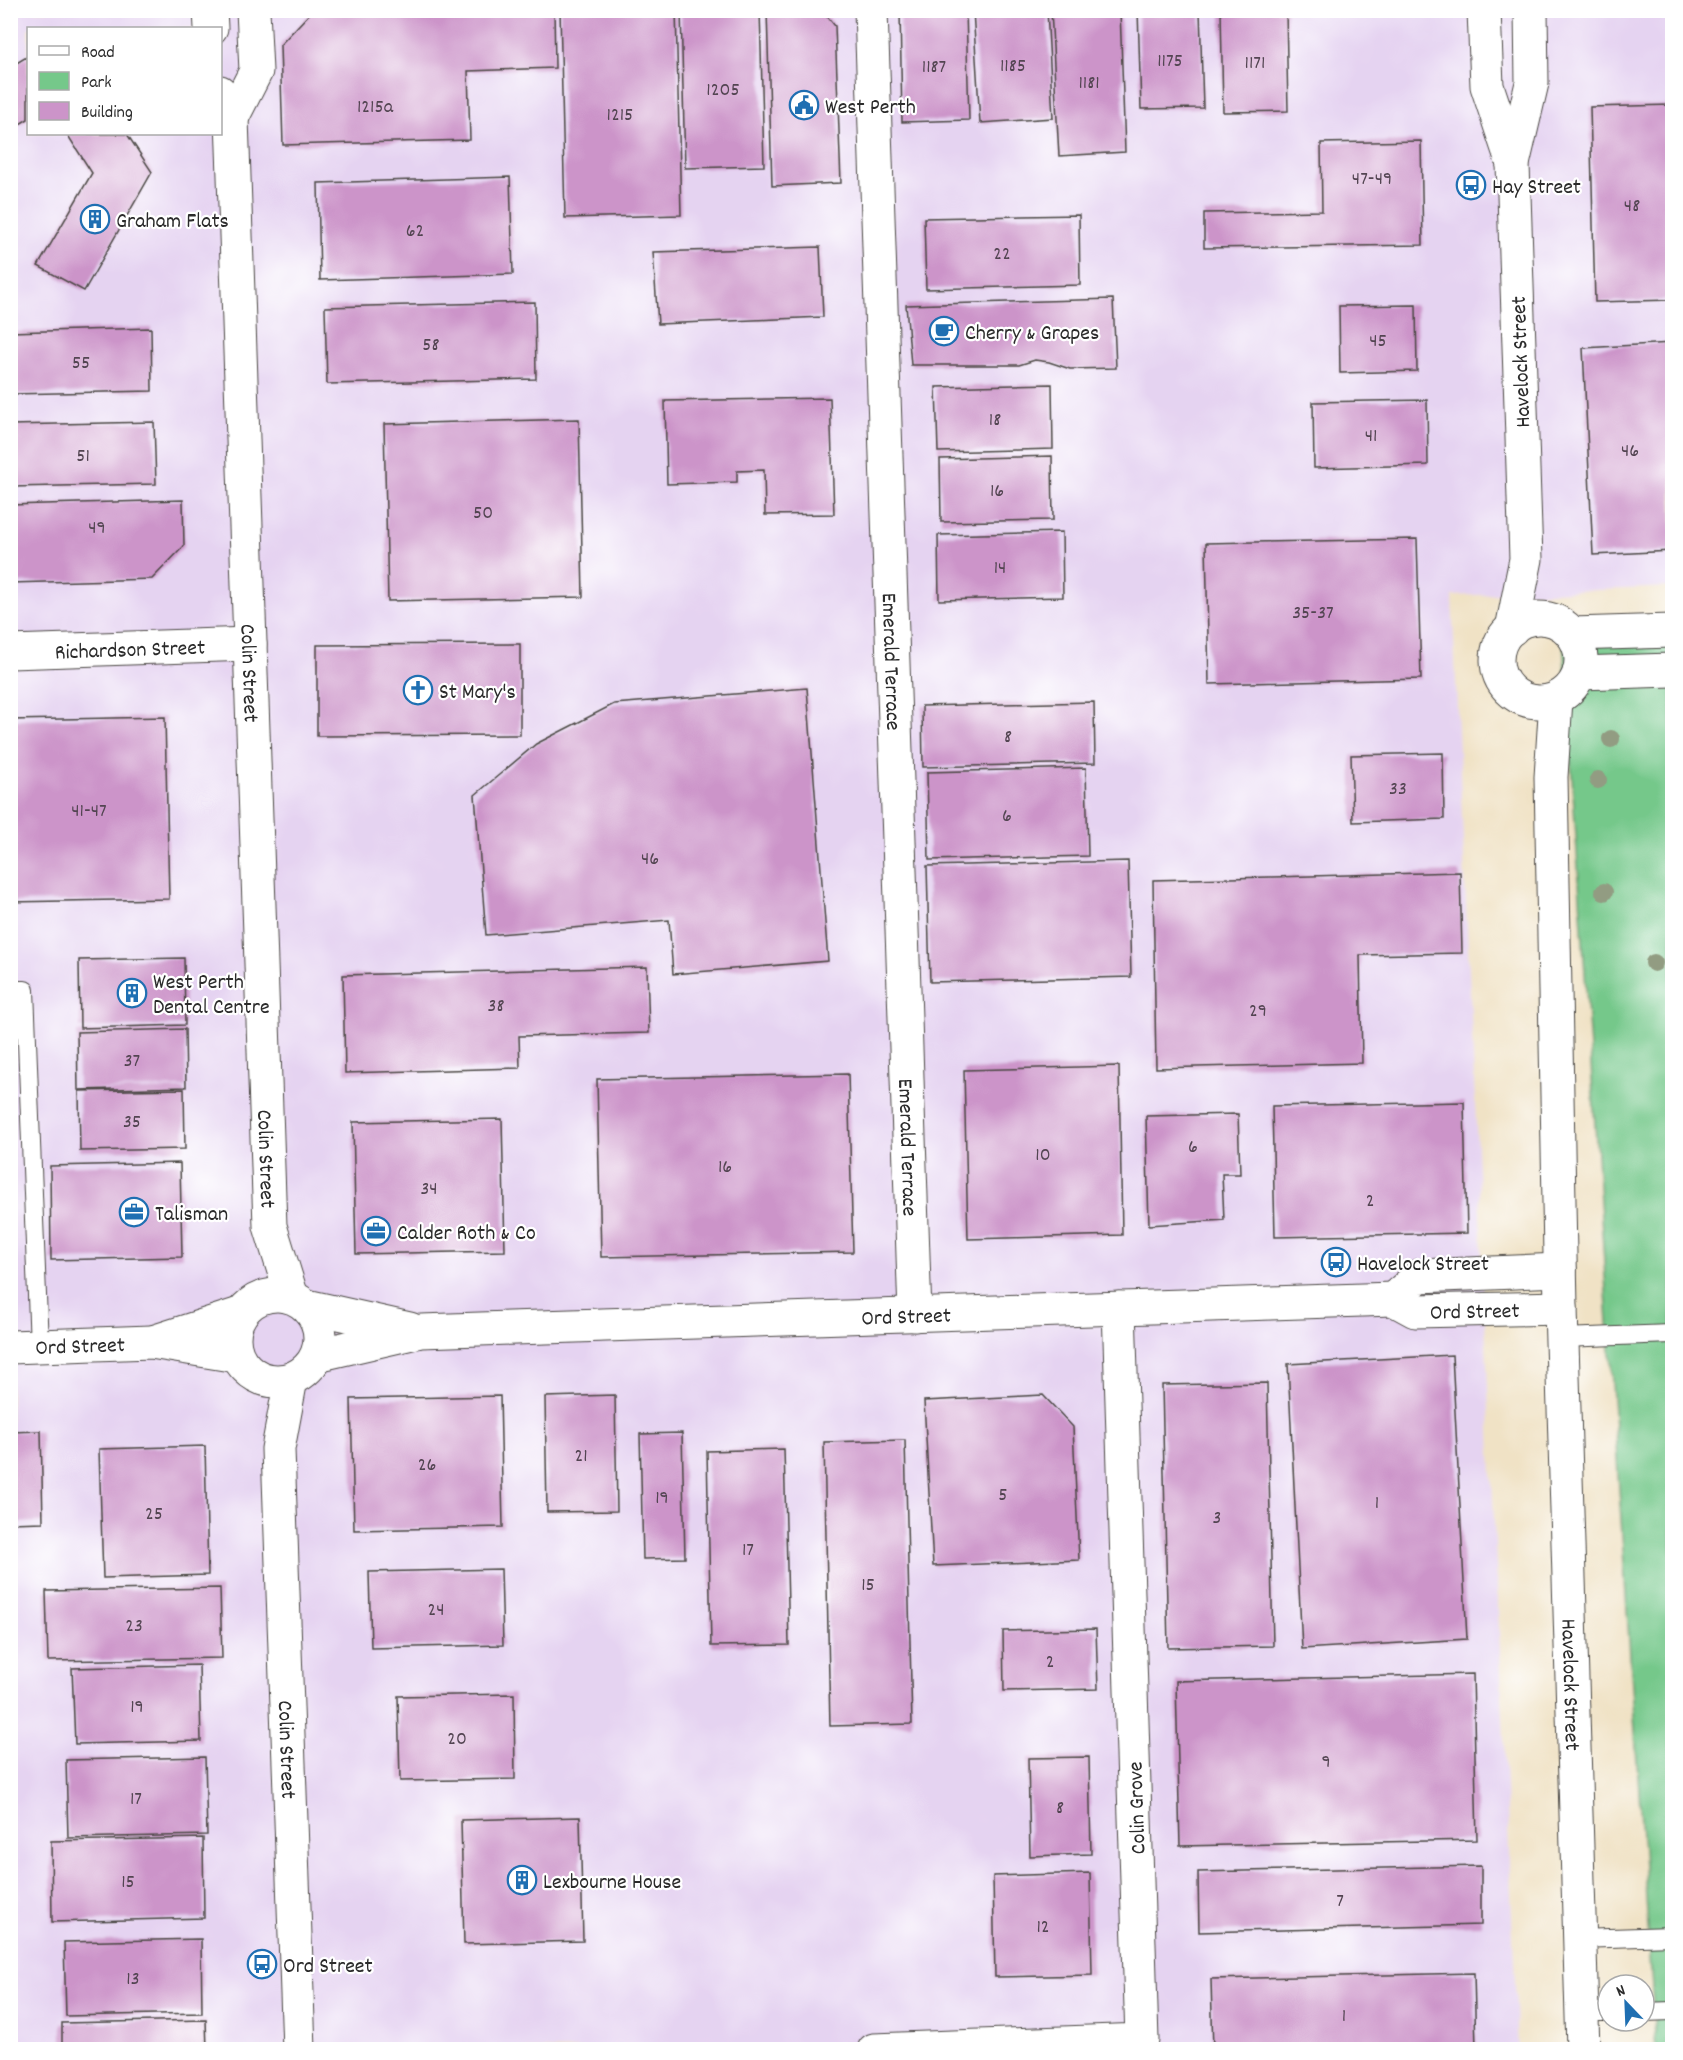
<svg xmlns="http://www.w3.org/2000/svg" width="1683" height="2060" font-family="Dekko,sans-serif">
	<style>
		.built { fill: #e5d3f1; fill-rule: evenodd }
		.green { fill: #75c88a; stroke: #507a5a; stroke-width: 1.5 }
		.building { fill: #cc94c9 }
		.lines { fill: none; stroke-linecap: round; stroke-linejoin: round }
		.lane-casing { stroke: #494642; stroke-width: 20 }
		.street-casing { stroke: #494642; stroke-width: 35 }
		.secondary-casing { stroke: #494642; stroke-width: 35 }
		.lane { stroke: #fff; stroke-width: 18 }
		.street { stroke: #fff; stroke-width: 33 }
		.secondary { stroke: #fff; stroke-width: 33 }
		.tree { fill: #929c82 }
		.labels { text-anchor: middle; stroke-width: 4.5; stroke-linejoin: round; paint-order: stroke }
		.number-label { font-size: 20px; fill: #534552 }
		.poi-label { font-size: 22px; fill: #2b2b2b; stroke: #fff; text-anchor: start }
		.street-label { font-size: 22px; fill: #2b2b2b; stroke: #fff }
	</style>
	<rect width="100%" height="100%" fill="#fff"/>
	<filter id="ink" filterUnits="userSpaceOnUse"><feTurbulence type="fractalNoise" baseFrequency=".0167" numOctaves="2"/><feDisplacementMap in="SourceGraphic" scale="12" xChannelSelector="R" yChannelSelector="G"/><feConvolveMatrix kernelMatrix="1 2 1 2 8 2 1 2 1" color-interpolation-filters="sRGB"/></filter>
	<filter id="wash" filterUnits="userSpaceOnUse"><feTurbulence type="fractalNoise" baseFrequency=".008" numOctaves="4" result="noise"/><feDisplacementMap in="SourceGraphic" scale="24" xChannelSelector="R" yChannelSelector="G"/><feGaussianBlur stdDeviation="1.35" result="paint"/><feColorMatrix in="noise" values="0 0 0 0 0 0 0 0 0 0 0 0 0 0 0 0 0 1.4 0 .05"/><feComposite in="paint" operator="in"/></filter>
	<g filter="url(#wash)">
		<rect width="100%" height="100%" fill="#f0e2c5"/>
		<path class="built" d="M11,11H1672V587L1452,596L1518,2049L11,2050ZM28,28H220V134H28Z"/>
		<path class="green" d="M1672,621V2049H1656L1562,625Z"/>
		<g id="blocks">
			<g class="building">
				<path d="M313,10H554L555,68L468,71L470,140L283,145L280,45Z"/>
				<path d="M560,10H676L681,215L565,218Z"/>
				<path d="M681,10H760L764,166L685,168Z"/>
				<path d="M767,10H822L835,26L841,183L772,186Z"/>
				<path d="M900,10H966L969,120L902,122Z"/>
				<path d="M973,10H1047L1053,118L980,123Z"/>
				<path d="M1051,10H1120L1125,152L1059,156Z"/>
				<path d="M1138,10H1200L1203,108L1141,109Z"/>
				<path d="M1221,10H1286L1288,111L1223,112Z"/>
				<path d="M28,56V119L10,130V67Z"/>
				<path d="M1672,105V300L1595,302L1590,107Z"/>
				<path d="M67,134H127L152,172L84,291L38,266L92,173Z"/>
				<path d="M1421,141L1423,245L1204,248V213L1322,211L1321,143Z"/>
				<path d="M510,177L513,274L320,280L318,183Z"/>
				<path d="M1079,215L1080,285L926,289L924,218Z"/>
				<path d="M820,247L823,317L658,324L653,252Z"/>
				<path d="M1113,299L1116,368L1070,369L1049,362L1035,360L1019,365H911L906,305Z"/>
				<path d="M535,302L536,379L327,384L325,307Z"/>
				<path d="M1416,305L1417,371L1340,373L1339,306Z"/>
				<path d="M151,328L152,391L10,394V332Z"/>
				<path d="M1672,343V551L1593,555L1583,348Z"/>
				<path d="M1052,384L1053,449L938,452L936,387Z"/>
				<path d="M830,398L834,514L765,515L764,470L737,471V482L667,484L665,401Z"/>
				<path d="M1427,400L1428,465L1314,468L1313,402Z"/>
				<path d="M579,419L583,597L388,601L384,424Z"/>
				<path d="M154,422L156,484L10,487V425Z"/>
				<path d="M1052,456L1053,520L941,522L940,459Z"/>
				<path d="M183,500L184,546L152,579L10,583V505Z"/>
				<path d="M1062,532L1063,597L939,600L938,535Z"/>
				<path d="M1417,539L1421,679L1209,684L1206,543Z"/>
				<path d="M520,644V735L317,736V645Z"/>
				<path d="M807,688L828,961L673,974L669,920L486,935L475,795L536,744L614,704Z"/>
				<path d="M1094,702L1095,763L923,767L922,706Z"/>
				<path d="M165,717L169,899L10,902V720Z"/>
				<path d="M1443,753L1444,819L1353,822L1351,755Z"/>
				<path d="M1086,768L1088,856L929,860L927,772Z"/>
				<path d="M1128,861L1131,977L930,982L927,866Z"/>
				<path d="M1460,872L1462,953L1360,955L1362,1063L1156,1068L1153,880Z"/>
				<path d="M184,958L185,1025L80,1028L79,960Z"/>
				<path d="M647,967L649,1033L519,1036L520,1068L345,1073L343,975Z"/>
				<path d="M185,1029L186,1087L78,1090L77,1032Z"/>
				<path d="M1119,1066L1122,1235L968,1239L964,1070Z"/>
				<path d="M848,1074L853,1252L601,1257L597,1079Z"/>
				<path d="M184,1089L185,1149L80,1151L79,1091Z"/>
				<path d="M1464,1102L1467,1233L1275,1237L1272,1106Z"/>
				<path d="M1238,1114L1240,1174H1222L1224,1220L1149,1225L1146,1116Z"/>
				<path d="M502,1119L505,1251L356,1254L353,1122Z"/>
				<path d="M180,1163L182,1257L51,1260L50,1166Z"/>
				<path d="M1452,1355L1467,1639L1302,1649L1288,1364Z"/>
				<path d="M1267,1383L1273,1646L1168,1648L1162,1385Z"/>
				<path d="M615,1395L617,1511L547,1512L545,1397Z"/>
				<path d="M1043,1395L1073,1427L1079,1560L933,1566L924,1401Z"/>
				<path d="M500,1396L503,1527L354,1530L351,1399Z"/>
				<path d="M41,1431L43,1522L10,1523V1432Z"/>
				<path d="M682,1433L685,1558L643,1559L640,1434Z"/>
				<path d="M905,1440L912,1724L830,1726L824,1442Z"/>
				<path d="M205,1446L208,1575L103,1578L99,1449Z"/>
				<path d="M784,1449L789,1645L711,1646L707,1451Z"/>
				<path d="M501,1569L503,1645L371,1648L369,1572Z"/>
				<path d="M220,1588L222,1658L48,1661L46,1591Z"/>
				<path d="M1096,1629L1098,1689L1004,1691L1003,1631Z"/>
				<path d="M199,1665L201,1741L75,1744L72,1668Z"/>
				<path d="M1473,1674L1477,1840L1180,1846L1176,1681Z"/>
				<path d="M514,1694L515,1779L400,1781L398,1696Z"/>
				<path d="M205,1757L207,1835L68,1838L66,1760Z"/>
				<path d="M1089,1757L1091,1854L1030,1856L1028,1758Z"/>
				<path d="M580,1817L583,1941L464,1944L461,1820Z"/>
				<path d="M203,1838L204,1918L52,1922L51,1841Z"/>
				<path d="M1481,1866V1925L1199,1932L1198,1872Z"/>
				<path d="M1090,1873L1092,1975L995,1977L993,1876Z"/>
				<path d="M201,1939L202,2013L66,2016L64,1942Z"/>
				<path d="M1474,1973L1476,2050H1213L1211,1979Z"/>
				<path d="M206,2020L207,2050H62V2023Z"/>
			</g>
		</g>
	</g>
	<g filter="url(#ink)">
		<use href="#blocks" fill-opacity="0" stroke="#494642" stroke-width="1.5"/>
		<g class="lines">
			<g class="lane-casing">
				<g id="lane">
					<path d="M10,990H25L39,1346"/>
					<path d="M1562,1338L1672,1334"/>
					<path d="M1578,1939L1672,1936"/>
					<path d="M1581,2012H1608"/>
					<path d="M1644,2012L1672,2011"/>
				</g>
			</g>
			<g class="street-casing">
				<g id="street">
					<path id="s1" d="M871,10L915,1315"/>
					<path d="M1572,634L1672,631"/>
					<path d="M1579,673L1672,670"/>
					<path d="M874,2050L1142,2040L1119,1308"/>
				</g>
			</g>
			<g class="secondary-casing">
				<g id="secondary">
					<path d="M210,10L211,28"/>
					<path d="M1484,10L1487,86L1513,164"/>
					<path id="s2" d="M220,92L232,118L270,1226L292,1297"/>
					<path d="M232,118L256,71L253,10"/>
					<circle cx="1539" cy="660" r="42"/>
					<path d="M1512,629L1526,559L1513,164L1532,83L1531,10"/>
					<path id="s3" d="M10,652L250,644"/>
					<path id="s4" d="M1556,699L1551,777L1561,1308L1583,2050"/>
					<circle cx="277" cy="1338" r="43"/>
					<path d="M1393,1299L1419,1276L1560,1270"/>
					<path d="M307,1306L410,1329"/>
					<path d="M156,1341L240,1314"/>
					<path id="s5" d="M10,1347L151,1342L237,1356"/>
					<path id="s6" d="M317,1355L421,1331L1393,1299L1415,1311L1561,1308"/>
					<path id="s7" d="M291,1379L278,1449L299,2050"/>
				</g>
			</g>
			<use href="#lane" class="lane"/>
			<use href="#street" class="street"/>
			<use href="#secondary" class="secondary"/>
		</g>
		<g class="tree">
			<circle cx="1611" cy="739" r="9"/>
			<circle cx="1598" cy="780" r="9"/>
			<circle cx="1604" cy="892" r="9"/>
			<circle cx="1654" cy="963" r="9"/>
		</g>
	</g>
	<defs>
		<g id="civic-ring" transform="scale(1.5)"><circle r="9.5" fill="#fff" stroke="#1f6fb2" stroke-width="1.5"/><path d="M-.6-6.5H3V-4.5H.6V-3L4-1V1h2V6H-6V1h2V-1L-.6-3ZM-1.2 2.5V6h2.4V2.5Z" fill="#1f6fb2"/></g>
		<g id="bus-ring" transform="scale(1.5)"><circle r="9.5" fill="#fff" stroke="#1f6fb2" stroke-width="1.5"/><path d="M-5-6H5V4H4V6H2V4H-2V6H-4V4H-5ZM-3.5-4V0h7V-4ZM-3.5 1.2v1.5H-2V1.2ZM2 1.2v1.5H3.5V1.2Z" fill="#1f6fb2"/></g>
		<g id="building-ring" transform="scale(1.5)"><circle r="9.5" fill="#fff" stroke="#1f6fb2" stroke-width="1.5"/><path d="M-4-6H4V6H1V3H-1V6H-4ZM-2.5-4.3h1.7v1.8h-1.7ZM.8-4.3h1.7v1.8H.8ZM-2.5-1h1.7V.8h-1.7ZM.8-1h1.7V.8H.8Z" fill="#1f6fb2"/></g>
		<g id="cafe-ring" transform="scale(1.5)"><circle r="9.5" fill="#fff" stroke="#1f6fb2" stroke-width="1.5"/><path d="M-5.5-4.5H6V0H3Q3 3.5 0 3.5H-2.5Q-5.5 3.5-5.5 0ZM3-3.2v2h1.7v-2ZM-6 4.5H4V6H-6Z" fill="#1f6fb2"/></g>
		<g id="church-ring" transform="scale(1.5)"><circle r="9.5" fill="#fff" stroke="#1f6fb2" stroke-width="1.5"/><path d="M-1.2-6h2.4v3.5h3.3v2.4h-3.3V6h-2.4V-.1h-3.3v-2.4h3.3Z" fill="#1f6fb2"/></g>
		<g id="office-ring" transform="scale(1.5)"><circle r="9.5" fill="#fff" stroke="#1f6fb2" stroke-width="1.5"/><path d="M-6-3h4V-5.5h4V-3h4V5H-6ZM-1-4.5V-3h2v-1.5ZM-6 0V1H6V0Z" fill="#1f6fb2"/></g>
	</defs>
	<g fill-rule="evenodd">
		<use href="#civic-ring" x="804" y="105"/>
		<use href="#bus-ring" x="1471" y="185"/>
		<use href="#building-ring" x="95" y="219"/>
		<use href="#cafe-ring" x="944" y="331"/>
		<use href="#church-ring" x="418" y="690"/>
		<use href="#building-ring" x="132" y="993"/>
		<use href="#office-ring" x="134" y="1212"/>
		<use href="#office-ring" x="376" y="1231"/>
		<use href="#bus-ring" x="1336" y="1262"/>
		<use href="#building-ring" x="522" y="1880"/>
		<use href="#bus-ring" x="262" y="1964"/>
	</g>
	<g class="labels">
		<g class="number-label">
			<text x="1170" y="66">1175</text>
			<text x="1255" y="68">1171</text>
			<text x="1013" y="71">1185</text>
			<text x="934" y="72">1187</text>
			<text x="1089" y="88">1181</text>
			<text x="723" y="95">1205</text>
			<text x="375" y="112">1215a</text>
			<text x="620" y="120">1215</text>
			<text x="1372" y="184">47-49</text>
			<text x="1632" y="211">48</text>
			<text x="415" y="236">62</text>
			<text x="1002" y="259">22</text>
			<text x="1378" y="346">45</text>
			<text x="431" y="350">58</text>
			<text x="81" y="368">55</text>
			<text x="995" y="425">18</text>
			<text x="1371" y="441">41</text>
			<text x="1630" y="456">46</text>
			<text x="83" y="461">51</text>
			<text x="997" y="496">16</text>
			<text x="483" y="518">50</text>
			<text x="97" y="533">49</text>
			<text x="1000" y="573">14</text>
			<text x="1313" y="618">35-37</text>
			<text x="1008" y="742">8</text>
			<text x="1398" y="794">33</text>
			<text x="89" y="816">41-47</text>
			<text x="1007" y="821">6</text>
			<text x="650" y="864">46</text>
			<text x="496" y="1011">38</text>
			<text x="1258" y="1016">29</text>
			<text x="132" y="1066">37</text>
			<text x="132" y="1127">35</text>
			<text x="1193" y="1152">6</text>
			<text x="1043" y="1160">10</text>
			<text x="725" y="1172">16</text>
			<text x="429" y="1194">34</text>
			<text x="1370" y="1206">2</text>
			<text x="581" y="1461">21</text>
			<text x="427" y="1470">26</text>
			<text x="1003" y="1500">5</text>
			<text x="662" y="1503">19</text>
			<text x="1377" y="1508">1</text>
			<text x="154" y="1519">25</text>
			<text x="1217" y="1523">3</text>
			<text x="748" y="1555">17</text>
			<text x="868" y="1590">15</text>
			<text x="436" y="1615">24</text>
			<text x="134" y="1631">23</text>
			<text x="1050" y="1667">2</text>
			<text x="137" y="1712">19</text>
			<text x="457" y="1744">20</text>
			<text x="1326" y="1767">9</text>
			<text x="136" y="1804">17</text>
			<text x="1060" y="1813">8</text>
			<text x="128" y="1887">15</text>
			<text x="1340" y="1906">7</text>
			<text x="1043" y="1932">12</text>
			<text x="133" y="1984">13</text>
			<text x="1344" y="2021">1</text>
		</g>
		<g class="poi-label">
			<text x="825" y="113">West Perth</text>
			<text x="1492" y="193">Hay Street</text>
			<text x="116" y="227">Graham Flats</text>
			<text x="965" y="339">Cherry &amp; Grapes</text>
			<text x="439" y="698">St Mary's</text>
			<text x="153" y="988">West Perth<tspan x="153" dy="25">Dental Centre</tspan></text>
			<text x="155" y="1220">Talisman</text>
			<text x="397" y="1239">Calder Roth &amp; Co</text>
			<text x="1357" y="1270">Havelock Street</text>
			<text x="543" y="1888">Lexbourne House</text>
			<text x="283" y="1972">Ord Street</text>
		</g>
		<g class="street-label">
			<text transform="translate(1519 362) rotate(-92)" y="8">Havelock Street</text>
			<text dy="8" stroke="none"><textPath href="#s3" startOffset="120">Richardson Street</textPath></text>
			<text dy="8" stroke="none"><textPath href="#s1" startOffset="652">Emerald Terrace</textPath></text>
			<text dy="8" stroke="none"><textPath href="#s2" startOffset="584">Colin Street</textPath></text>
			<text dy="8" stroke="none"><textPath href="#s1" startOffset="1138">Emerald Terrace</textPath></text>
			<text dy="8" stroke="none"><textPath href="#s2" startOffset="1070">Colin Street</textPath></text>
			<text dy="8" stroke="none"><textPath href="#s6" startOffset="1164">Ord Street</textPath></text>
			<text dy="8" stroke="none"><textPath href="#s6" startOffset="592">Ord Street</textPath></text>
			<text dy="8" stroke="none"><textPath href="#s5" startOffset="70">Ord Street</textPath></text>
			<text dy="8" stroke="none"><textPath href="#s4" startOffset="986">Havelock Street</textPath></text>
			<text dy="8" stroke="none"><textPath href="#s7" startOffset="372">Colin Street</textPath></text>
			<text transform="translate(1135 1808) rotate(-92)" y="8">Colin Grove</text>
		</g>
	</g>
	<rect width="1683" height="2060" fill="none" stroke="#fff" stroke-width="36"/>
	<rect x="27" y="27" width="195" height="108" fill="#ffffff" stroke="#aaaaaa" stroke-width="1.5"/>
	<rect x="39" y="46" width="30" height="9" fill="#ffffff" stroke="#aaaaaa" stroke-width="1.5"/>
	<text x="81" y="57" font-size="18" fill="#2b2b2b">Road</text>
	<rect x="39" y="72" width="30" height="18" fill="#75c88a" stroke="#aaaaaa" stroke-width="1.5"/>
	<text x="81" y="87" font-size="18" fill="#2b2b2b">Park</text>
	<rect x="39" y="102" width="30" height="18" fill="#cc94c9" stroke="#aaaaaa" stroke-width="1.5"/>
	<text x="81" y="117" font-size="18" fill="#2b2b2b">Building</text>
	<g transform="translate(1626 2003) rotate(337)"><circle r="28" fill="#ffffff" stroke="#aaaaaa" stroke-width="1.5"/>
	<path d="M0-4.5L10 22L0 15L-10 22Z" fill="#1f6fb2"/>
	<text y="-9" font-size="16" font-weight="bold" text-anchor="middle" fill="#2b2b2b">N</text>
	</g>
</svg>
